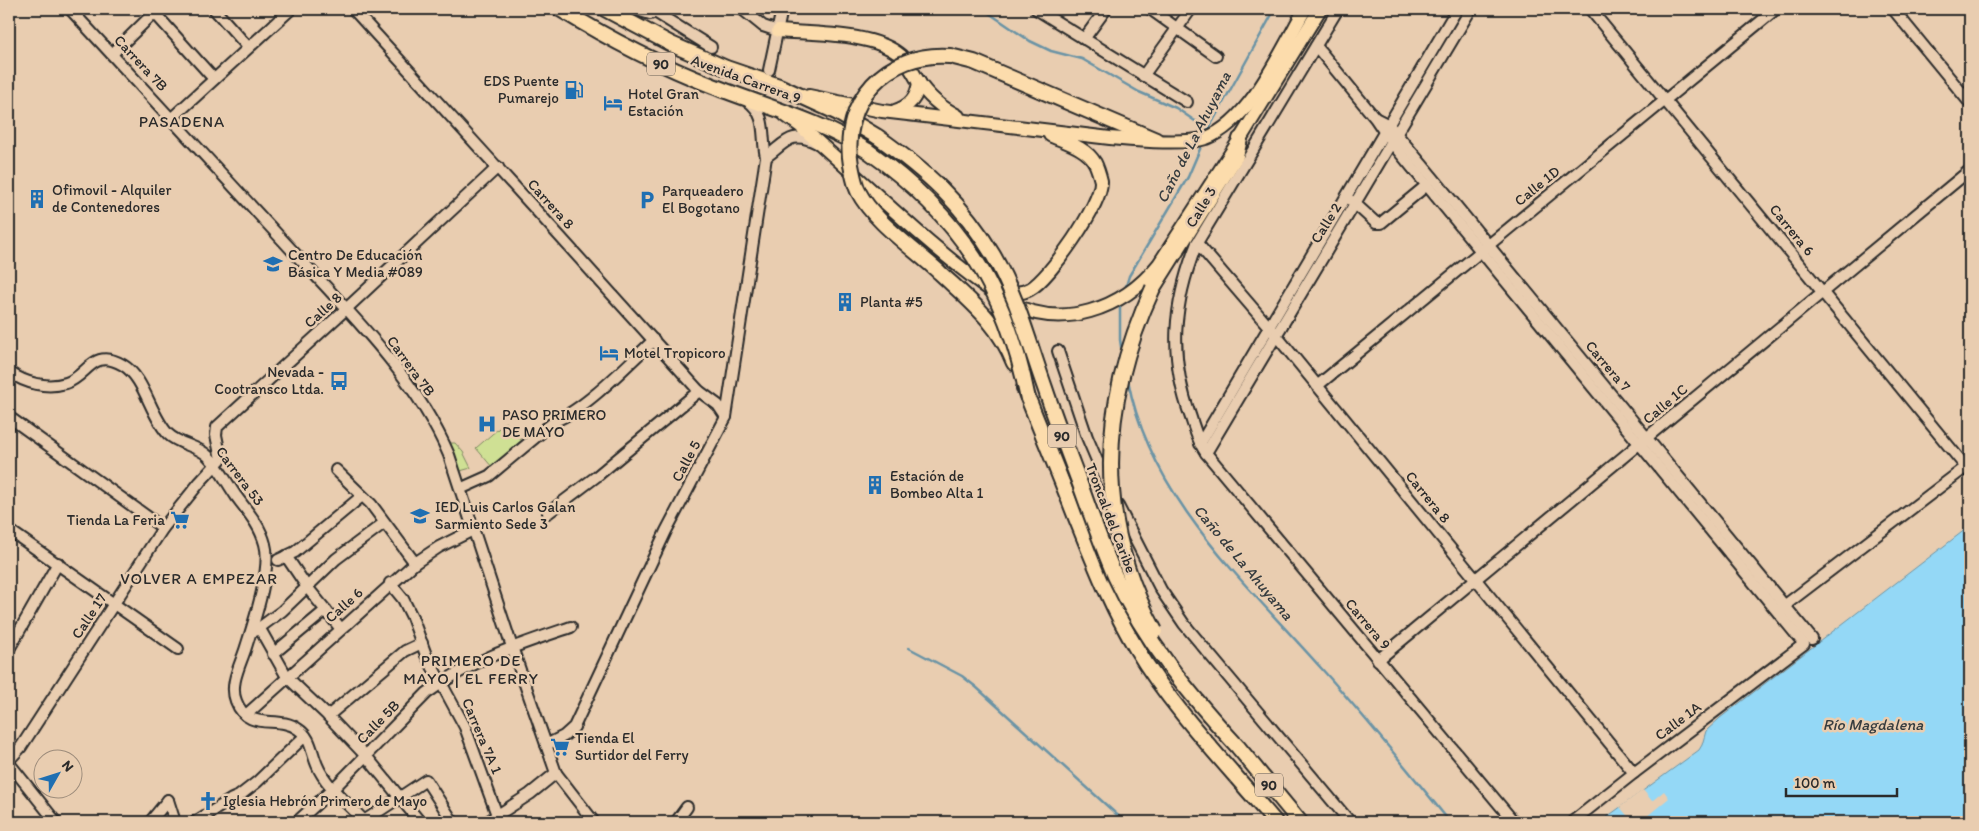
<svg xmlns="http://www.w3.org/2000/svg" width="1979" height="831" font-family="Itim,sans-serif">
	<style>
		.green { fill: #cfe094; stroke: #7d8660 }
		.water { fill: #94d8f6; stroke: #6a93a5 }
		.pier { fill: #e9cdb0 }
		.lines { fill: none; stroke-linecap: round; stroke-linejoin: round }
		.stream { stroke: #6a93a5; stroke-width: 2.5 }
		.minor-casing { stroke: #2b2b2b; stroke-width: 14 }
		.major-casing { stroke: #2b2b2b; stroke-width: 16 }
		.highway-casing { stroke: #2b2b2b; stroke-width: 18 }
		.minor { stroke: #e9cdb0; stroke-width: 10 }
		.major { stroke: #fcdcac; stroke-width: 12 }
		.highway { stroke: #fcdcac; stroke-width: 14 }
		.highway-bridge-casing { stroke: #2b2b2b; stroke-width: 18; stroke-linecap: butt }
		.highway-bridge { stroke: #fcdcac; stroke-width: 14 }
		.labels { text-anchor: middle; stroke-width: 5; stroke-linejoin: round; paint-order: stroke }
		.shield { fill: #e9cdb0; stroke: #645c53; stroke-width: 1 }
		.shield-label { font-size: 14px; font-weight: bold; fill: #2b2b2b }
		.street-label { font-size: 15px; fill: #2b2b2b; stroke: #e9cdb0 }
		.poi-label { font-size: 15px; fill: #2b2b2b; stroke: #e9cdb0; text-anchor: start }
		.neighbourhood-label { font-size: 16px; letter-spacing: 1px; fill: #2b2b2b; stroke: #e9cdb0 }
		.water-label { font-size: 16px; font-style: italic; fill: #363c3f; stroke: #e9cdb0 }
	</style>
	<rect width="100%" height="100%" fill="#e9cdb0"/>
	<filter id="ink" filterUnits="userSpaceOnUse"><feTurbulence type="fractalNoise" baseFrequency=".02" numOctaves="2"/><feDisplacementMap in="SourceGraphic" scale="10" xChannelSelector="R" yChannelSelector="G"/><feConvolveMatrix kernelMatrix="1 2 1 2 8 2 1 2 1" color-interpolation-filters="sRGB"/></filter>
	<g filter="url(#ink)">
		<g class="green">
			<path d="M506,422L522,441L492,467L476,448Z"/>
			<path d="M449,443H455L463,452L471,468L460,471Z"/>
		</g>
		<path class="water" d="M1970,526V822H1600L1699,750L1702,745L1706,731L1720,718Z"/>
		<path class="pier" d="M1643,790L1652,801L1664,791L1669,798L1640,822H1626L1630,819L1620,807Z"/>
		<g class="lines">
			<g class="stream">
				<path d="M983,9L1030,41L1051,51L1082,59L1139,92L1176,108L1195,121L1208,127"/>
				<path d="M1207,132L1275,9"/>
				<path d="M1125,289L1129,276L1188,177L1203,142"/>
				<path d="M1120,304V340L1122,353"/>
				<path d="M1128,380C1150,498 1245,582 1321,668C1366,718 1408,770 1450,822"/>
				<path d="M909,648L962,676L976,687L1125,822"/>
			</g>
			<g class="minor-casing">
				<g id="minor">
					<path d="M70,9C143,88 216,167 288,246C346,309 415,375 449,455L512,647L556,773L594,822"/>
					<path d="M151,9L214,79"/>
					<path d="M214,9L248,47"/>
					<path d="M353,9L536,210L699,391L718,405L726,417"/>
					<path d="M634,9L650,14L655,12V9"/>
					<path d="M742,9L763,26L778,31"/>
					<path d="M1036,9L1187,102"/>
					<path d="M1150,9L1216,56"/>
					<path d="M1338,9L1197,243C1173,304 1168,355 1191,418C1195,430 1198,442 1206,453L1514,822"/>
					<path d="M1590,9L1970,472"/>
					<path d="M1893,9L1970,103"/>
					<path d="M655,12L711,47"/>
					<path d="M1084,39L1106,9"/>
					<path d="M1316,46L1375,118L1392,143L1804,644L1634,773L1572,822"/>
					<path d="M112,54L158,9"/>
					<path d="M769,70L782,9"/>
					<path d="M1143,76L1191,9"/>
					<path d="M171,119L291,9"/>
					<path d="M1377,119L1389,125L1434,179L1812,639"/>
					<path d="M766,157C785,144 790,129 817,143"/>
					<path d="M1352,201L1376,223H1381L1427,185"/>
					<path d="M1197,243L1275,334L1634,773"/>
					<path d="M1058,351L1087,437L1110,491"/>
					<path d="M9,372C25,383 46,389 66,383C88,376 92,347 123,365C145,378 150,415 168,434C179,445 197,445 208,456C219,467 227,483 236,496C247,511 260,525 265,544C272,568 254,622 246,647C241,664 229,684 236,701C248,733 278,714 298,729C311,737 311,751 317,765C326,787 349,804 365,822"/>
					<path d="M1317,386L1776,9"/>
					<path d="M9,417L163,528"/>
					<path d="M1200,444L1457,9"/>
					<path d="M1206,453L1471,9"/>
					<path d="M336,470L371,504L415,563"/>
					<path d="M460,489L489,476L555,421C587,408 627,365 654,340"/>
					<path d="M1118,506L1161,590L1184,624L1350,822"/>
					<path d="M548,513L597,476L699,391"/>
					<path d="M9,530L178,649"/>
					<path d="M286,556L307,587L341,629"/>
					<path d="M278,560L295,552L362,496"/>
					<path d="M390,583L403,599L412,617L426,655L465,727L497,815L503,822"/>
					<path d="M1780,609L1970,464"/>
					<path d="M260,629L287,677L328,716L366,756L420,822"/>
					<path d="M255,631L282,611L336,559L384,523"/>
					<path d="M9,649L58,563"/>
					<path d="M273,654L326,610"/>
					<path d="M1378,660L1970,170"/>
					<path d="M246,715L415,563L439,547L473,530"/>
					<path d="M328,716L405,651L422,643"/>
					<path d="M546,745L564,736L574,727L666,531L726,417L766,157C761,136 768,116 748,101"/>
					<path d="M9,760L21,747L163,528L200,482L221,459L216,435L217,427L346,309L498,167"/>
					<path d="M9,763L56,822"/>
					<path d="M168,800L175,822"/>
					<path d="M364,821L426,780L453,822"/>
					<path d="M150,822L168,800"/>
					<path d="M195,822L232,799L239,796L257,782L305,736"/>
					<path d="M300,822L299,820L334,788L427,693C473,659 518,645 571,627"/>
					<path d="M487,822L530,794L556,773"/>
					<path d="M676,822L687,807"/>
				</g>
			</g>
			<g class="major-casing">
				<g id="major">
					<path d="M778,31C812,34 875,32 901,56C908,63 913,72 918,81C928,97 942,108 958,116"/>
					<path d="M809,96L882,111L1110,138C1134,140 1184,145 1206,138C1251,121 1282,49 1305,9"/>
					<path d="M895,111C910,106 917,98 919,82"/>
					<path d="M785,115L799,125C839,160 878,197 918,232C941,252 964,271 989,289C995,293 1001,298 1007,302C1062,331 1122,310 1159,264L1240,139L1320,9"/>
					<path d="M1003,292C1012,293 1021,294 1030,289C1049,279 1102,204 1101,181C1100,177 1097,167 1095,163C1086,147 1065,142 1050,135"/>
				</g>
			</g>
			<g class="highway-casing">
				<g id="highway">
					<path d="M560,9C609,39 659,65 713,86C766,107 819,120 868,151"/>
					<path d="M605,9L671,44L726,68L779,86L838,113L878,137"/>
					<path d="M950,56L974,62L1156,140"/>
					<path d="M938,271C970,301 998,322 1014,363"/>
					<path d="M1153,288L1236,156L1240,139"/>
					<path d="M1024,388C1041,431 1059,474 1076,518C1094,562 1111,607 1136,648C1173,710 1229,767 1275,822"/>
					<path d="M1238,747L1300,822"/>
				</g>
			</g>
			<use href="#minor" class="minor"/>
			<use href="#major" class="major"/>
			<use href="#highway" class="highway"/>
			<g class="highway-bridge-casing">
				<g id="highway-bridge">
					<path d="M878,137C926,171 962,203 993,255C1017,296 1029,343 1045,388C1056,421 1068,452 1080,484C1091,515 1102,546 1115,576C1145,641 1190,695 1238,747"/>
					<path d="M868,151C960,216 1006,288 1028,399"/>
					<path d="M938,271C913,248 873,221 858,191C854,182 853,174 851,165C840,101 887,51 950,56"/>
					<path d="M1153,288C1100,403 1093,518 1155,631"/>
				</g>
			</g>
			<use href="#highway-bridge" class="highway-bridge"/>
		</g>
	</g>
	<defs>
		<g id="fuel-bare" transform="scale(1.5)"><path d="M-5.5-6h7V0h2V4h1.3V-2.5L3-4.5l.8-.8L6-3V5H2.5V1h-1V6h-7ZM-4.2-4.7v3.2H.2V-4.7Z" fill="#1f6fb2" stroke="#e9cdb0" stroke-width="2.5" paint-order="stroke"/></g>
		<g id="hotel-bare" transform="scale(1.5)"><path d="M-6-4.5h1.5V1H6V5H4.5V3h-9V5H-6ZM-4 0a1.8 1.8 0 1 1 3.6 0ZM.5 0V-2.5h3Q6-2.5 6 0Z" fill="#1f6fb2" stroke="#e9cdb0" stroke-width="2.5" paint-order="stroke"/></g>
		<g id="building-bare" transform="scale(1.5)"><path d="M-4-6H4V6H1V3H-1V6H-4ZM-2.5-4.3h1.7v1.8h-1.7ZM.8-4.3h1.7v1.8H.8ZM-2.5-1h1.7V.8h-1.7ZM.8-1h1.7V.8H.8Z" fill="#1f6fb2" stroke="#e9cdb0" stroke-width="2.5" paint-order="stroke"/></g>
		<g id="parking-bare" transform="scale(1.5)"><path d="M-3.5-5.5H1a3.5 3.5 0 0 1 0 7H-1V5.5H-3.5ZM-1-3.4V-.6H.8a1.4 1.4 0 0 0 0-2.8Z" fill="#1f6fb2" stroke="#e9cdb0" stroke-width="2.5" paint-order="stroke"/></g>
		<g id="school-bare" transform="scale(1.5)"><path d="M0-5L7-2L0 1L-7-2ZM-4 1L0 2.5L4 1V4Q0 6-4 4Z" fill="#1f6fb2" stroke="#e9cdb0" stroke-width="2.5" paint-order="stroke"/></g>
		<g id="bus-bare" transform="scale(1.5)"><path d="M-5-6H5V4H4V6H2V4H-2V6H-4V4H-5ZM-3.5-4V0h7V-4ZM-3.5 1.2v1.5H-2V1.2ZM2 1.2v1.5H3.5V1.2Z" fill="#1f6fb2" stroke="#e9cdb0" stroke-width="2.5" paint-order="stroke"/></g>
		<g id="hospital-bare" transform="scale(1.5)"><path d="M-5-5h3v3.5h4V-5h3V5h-3V1.5h-4V5h-3Z" fill="#1f6fb2" stroke="#e9cdb0" stroke-width="2.5" paint-order="stroke"/></g>
		<g id="supermarket-bare" transform="scale(1.5)"><path d="M-6-5.5h2.5l.6 2H6L4.5 2H-2.5L-4.4-4H-6ZM-1.5 3.2a1.3 1.3 0 1 0 .1 0ZM3 3.2a1.3 1.3 0 1 0 .1 0Z" fill="#1f6fb2" stroke="#e9cdb0" stroke-width="2.5" paint-order="stroke"/></g>
		<g id="church-bare" transform="scale(1.5)"><path d="M-1.2-6h2.4v3.5h3.3v2.4h-3.3V6h-2.4V-.1h-3.3v-2.4h3.3Z" fill="#1f6fb2" stroke="#e9cdb0" stroke-width="2.5" paint-order="stroke"/></g>
	</defs>
	<g fill-rule="evenodd">
		<use href="#fuel-bare" x="574" y="90"/>
		<use href="#hotel-bare" x="613" y="103"/>
		<use href="#building-bare" x="37" y="199"/>
		<use href="#parking-bare" x="647" y="200"/>
		<use href="#school-bare" x="273" y="264"/>
		<use href="#building-bare" x="845" y="302"/>
		<use href="#hotel-bare" x="609" y="353"/>
		<use href="#bus-bare" x="339" y="381"/>
		<use href="#hospital-bare" x="487" y="424"/>
		<use href="#building-bare" x="875" y="485"/>
		<use href="#school-bare" x="420" y="516"/>
		<use href="#supermarket-bare" x="180" y="520"/>
		<use href="#supermarket-bare" x="560" y="747"/>
		<use href="#church-bare" x="208" y="801"/>
	</g>
	<g class="labels">
		<g class="shield">
			<rect x="647" y="52.5" width="28" height="23" rx="4"/>
			<rect x="1048" y="424.5" width="28" height="23" rx="4"/>
			<rect x="1255" y="773.5" width="28" height="23" rx="4"/>
		</g>
		<g class="shield-label">
			<text x="661" y="69">90</text>
			<text x="1062" y="441">90</text>
			<text x="1269" y="790">90</text>
		</g>
		<g class="street-label">
			<text transform="translate(141 63) rotate(47)" y="5">Carrera 7B</text>
			<text transform="translate(746 79) rotate(20)" y="5">Avenida Carrera 9</text>
			<text transform="translate(1537 186) rotate(-39)" y="5">Calle 1D</text>
			<text transform="translate(551 204) rotate(48)" y="5">Carrera 8</text>
			<text transform="translate(1201 207) rotate(-59)" y="5">Calle 3</text>
			<text transform="translate(1326 223) rotate(-58)" y="5">Calle 2</text>
			<text transform="translate(1792 230) rotate(51)" y="5">Carrera 6</text>
			<text transform="translate(323 310) rotate(-42)" y="5">Calle 8</text>
			<text transform="translate(411 366) rotate(54)" y="5">Carrera 7B</text>
			<text transform="translate(1608 366) rotate(50)" y="5">Carrera 7</text>
			<text transform="translate(1665 404) rotate(-40)" y="5">Calle 1C</text>
			<text transform="translate(686 461) rotate(-62)" y="5">Calle 5</text>
			<text transform="translate(240 476) rotate(53)" y="5">Carrera 53</text>
			<text transform="translate(1428 497) rotate(51)" y="5">Carrera 8</text>
			<text transform="translate(1111 518) rotate(69)" y="5">Troncal del Caribe</text>
			<text transform="translate(344 605) rotate(-42)" y="5">Calle 6</text>
			<text transform="translate(89 616) rotate(-57)" y="5">Calle 17</text>
			<text transform="translate(1368 624) rotate(50)" y="5">Carrera 9</text>
			<text transform="translate(1678 721) rotate(-37)" y="5">Calle 1A</text>
			<text transform="translate(378 722) rotate(-46)" y="5">Calle 5B</text>
			<text transform="translate(482 736) rotate(67)" y="5">Carrera 7A 1</text>
		</g>
		<g class="poi-label">
			<text x="559" y="86" text-anchor="end">EDS Puente<tspan x="559" dy="17">Pumarejo</tspan></text>
			<text x="628" y="99">Hotel Gran<tspan x="628" dy="17">Estación</tspan></text>
			<text x="52" y="195">Ofimovil - Alquiler<tspan x="52" dy="17">de Contenedores</tspan></text>
			<text x="662" y="196">Parqueadero<tspan x="662" dy="17">El Bogotano</tspan></text>
			<text x="288" y="260">Centro De Educación<tspan x="288" dy="17">Básica Y Media #089</tspan></text>
			<text x="860" y="307">Planta #5</text>
			<text x="624" y="358">Motel Tropicoro</text>
			<text x="324" y="377" text-anchor="end">Nevada -<tspan x="324" dy="17">Cootransco Ltda.</tspan></text>
			<text x="502" y="420">PASO PRIMERO<tspan x="502" dy="17">DE MAYO</tspan></text>
			<text x="890" y="481">Estación de<tspan x="890" dy="17">Bombeo Alta 1</tspan></text>
			<text x="435" y="512">IED Luis Carlos Galan<tspan x="435" dy="17">Sarmiento Sede 3</tspan></text>
			<text x="165" y="525" text-anchor="end">Tienda La Feria</text>
			<text x="575" y="743">Tienda El<tspan x="575" dy="17">Surtidor del Ferry</tspan></text>
			<text x="223" y="806">Iglesia Hebrón Primero de Mayo</text>
		</g>
		<g class="neighbourhood-label">
			<text x="182" y="127">PASADENA</text>
			<text x="199" y="584">VOLVER A EMPEZAR</text>
			<text x="471" y="666">PRIMERO DE<tspan x="471" dy="18">MAYO | EL FERRY</tspan></text>
		</g>
		<g class="water-label">
			<text transform="translate(1193 137) rotate(-63)" y="6">Caño de La Ahuyama</text>
			<text transform="translate(1244 562) rotate(50)" y="6">Caño de La Ahuyama</text>
			<text x="1873" y="730">Río Magdalena</text>
		</g>
	</g>
	<rect width="1979" height="831" fill="none" stroke="#e9cdb0" stroke-width="30"/>
	<rect x="15" y="15" width="1949" height="801" fill="none" stroke="#2b2b2b" stroke-width="2" filter="url(#ink)"/>
	<g transform="translate(58 774) rotate(51)"><circle r="24" fill="#e9cdb0" stroke="#9d8c7b"/>
	<path d="M0-4L9 19L0 12L-9 19Z" fill="#1f6fb2"/>
	<text y="-8" font-size="14" font-weight="bold" text-anchor="middle" fill="#2b2b2b">N</text>
	</g>
	<path d="M1786 788v8h111v-8" fill="none" stroke="#2b2b2b" stroke-width="2.5"/>
	<text x="1794" y="788" font-size="15" fill="#2b2b2b" stroke="#e9cdb0" stroke-width="4" paint-order="stroke">100 m</text>
</svg>
